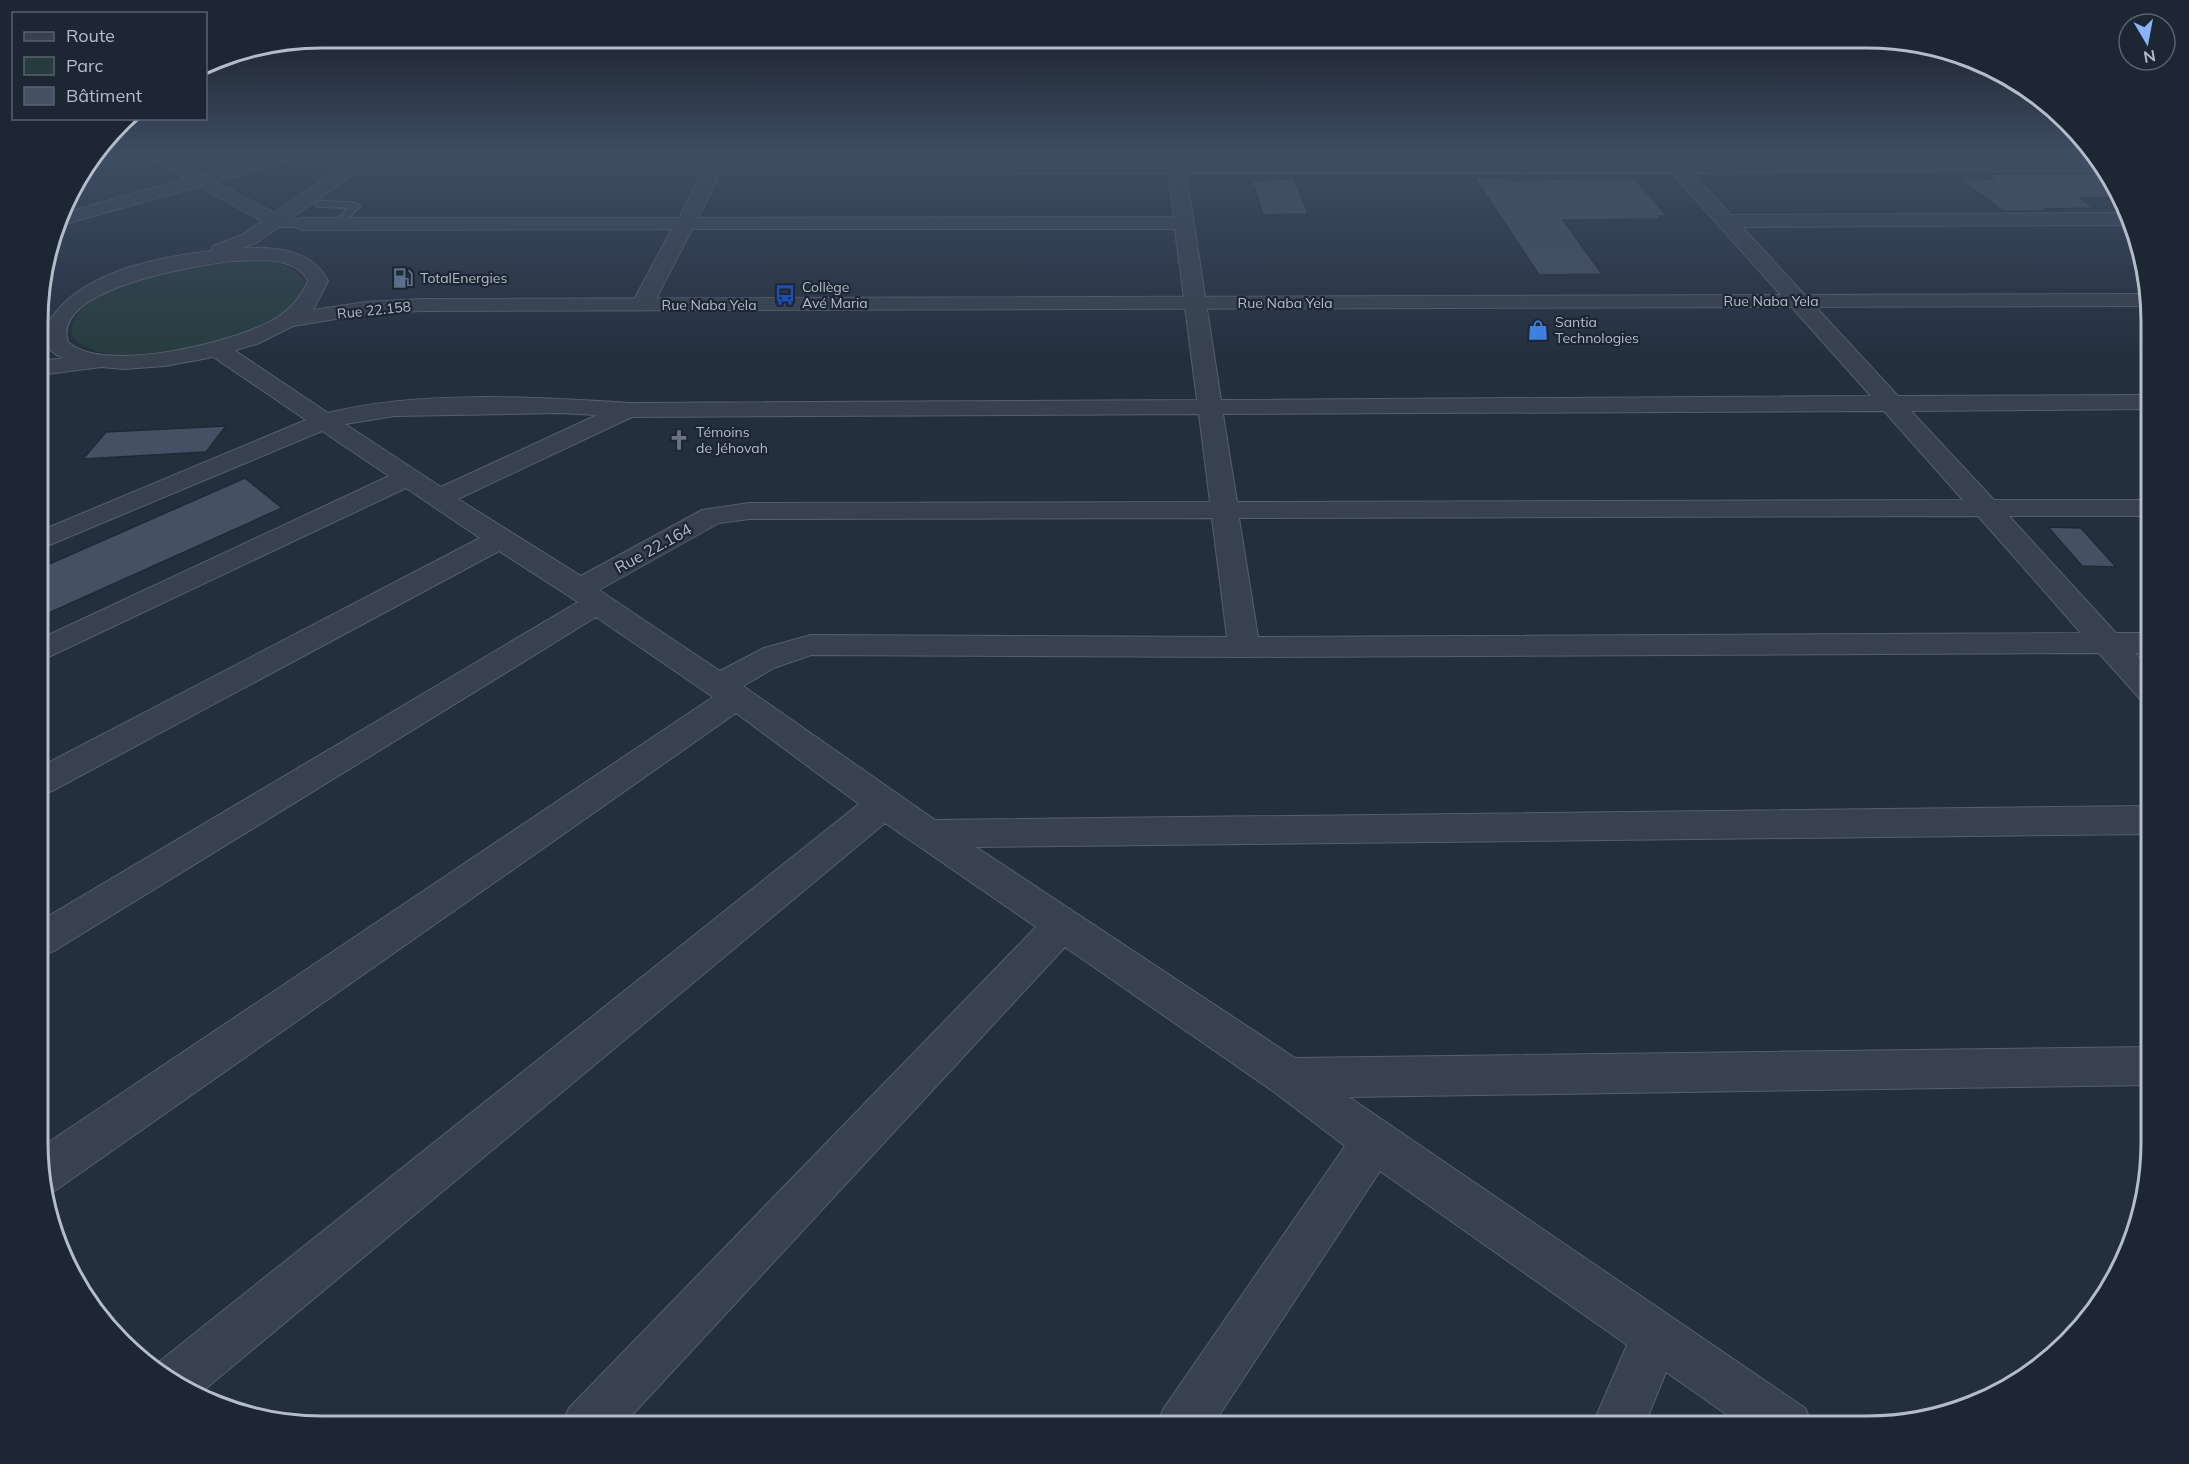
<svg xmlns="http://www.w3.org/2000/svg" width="2189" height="1464" font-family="Mulish,sans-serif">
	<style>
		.green { fill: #263c3f }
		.building { fill: #455162; stroke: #1f2835; stroke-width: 1.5 }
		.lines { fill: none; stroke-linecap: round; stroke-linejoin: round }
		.service-casing { stroke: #565f6c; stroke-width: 3 }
		.minor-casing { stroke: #565f6c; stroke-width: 2 }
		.tertiary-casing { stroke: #565f6c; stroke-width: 2 }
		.service { fill: #38414e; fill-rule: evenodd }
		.minor { fill: #38414e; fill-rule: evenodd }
		.tertiary { fill: #38414e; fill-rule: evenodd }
		.labels { text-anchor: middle; stroke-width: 4.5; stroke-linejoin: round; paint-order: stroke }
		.far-poi-label { font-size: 14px; fill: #b4bcc9; stroke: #1d2633; text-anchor: start }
		.far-street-label { font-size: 14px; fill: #b4bcc9; stroke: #1d2633 }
		.street-label { font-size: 16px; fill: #b4bcc9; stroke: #1d2633 }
		.rim { fill: none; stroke: #b4bcc9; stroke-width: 3 }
	</style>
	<rect width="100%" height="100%" fill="#242f3e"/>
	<path class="green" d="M232,260C255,260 288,257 303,280C311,316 223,342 198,348C170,354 138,358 110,354C95,352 84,348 73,338C61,305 134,278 158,272C182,266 207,264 232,260Z"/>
	<g class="building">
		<path d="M2016,152H2075L2090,154L2095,160H1968L1960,154H2019Z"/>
		<path d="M2107,173L2114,180L2119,198H2080L2095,208L2044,209L2047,211H2003L1960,179H1994L1987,174Z"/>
		<path d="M1474,177H1505L1507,180L1631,178L1637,181L1667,216H1659L1661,219L1563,220L1602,274L1539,275Z"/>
		<path d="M1294,179L1308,214L1263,215L1252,180Z"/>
		<path d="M226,426L206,452L83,459L106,432Z"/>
		<path d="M245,478L282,508L40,617V568Z"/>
		<path d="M2048,527L2081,528L2116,567L2082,566Z"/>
	</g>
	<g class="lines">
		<g class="service-casing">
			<path id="service" d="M319,201L355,203L360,206L339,227L334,224L348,208L316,206L314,204Z"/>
		</g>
		<g class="minor-casing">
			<g id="minor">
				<path d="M100,152H130L127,156L92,163Z"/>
				<path d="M280,152H309L306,156L58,226L61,214Z"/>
				<path d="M714,152H730L726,163H1167L1165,152H1183L1184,163L1663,162L1658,156L1661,152H1673L1682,162H2097L2106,171L1692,173L1731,215L2124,213L2125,225L1742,227L1898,396L2151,395V409L1911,411L1994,500H2151V516H2009L2116,633H2151V653H2135L2151,671V702L2140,699L2099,653L1244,657L811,655L774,668L743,686L935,820L2151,806V834L976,847L1295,1058L2151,1047V1085L1349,1097L1805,1408L1813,1426H1743L1666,1372L1644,1426H1592L1627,1345L1380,1171L1212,1426H1156L1164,1408L1345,1146L1274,1092L1065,947L622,1426H561L569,1408L1036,927L885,823L198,1395L163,1378L154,1368L155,1365L859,804L736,713L56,1190L45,1194L40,1179V1148L713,697L596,617L54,951L40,956V921L578,602L499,551L52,791L40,795V767L480,538L406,488L40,661V639L389,476L322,431L40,549V531L306,420L209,354L206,349L209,344H225L328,413C417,390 537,397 629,403L1197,400L1175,229H692L653,305L650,310H634L631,305L672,229L301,230L291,224L301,218H679L702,174H353L344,169L353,164L708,163ZM1168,173L1174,217L698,218L720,174ZM1186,173H1672L1871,396L1221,400ZM1884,411L1963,500L1237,502L1223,414ZM559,413L597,415L441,487L345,424L395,416ZM1199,414L1210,502L749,503L702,510L581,576L458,499L632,417ZM1978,516L2081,633L1258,637L1239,518ZM1212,518L1227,637L811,635L764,648L720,671L599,590L719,523L749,519Z"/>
			</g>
		</g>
		<g class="tertiary-casing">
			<path id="tertiary" d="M138,152H161L274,213L363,152H384L293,217L303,223L300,227H279L256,243L242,248C275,247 312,249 328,281L313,310L366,302L421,299L2148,294L2151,306L421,311L366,314L293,326L257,344L208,358L165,366L124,369L101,367L40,375V361L64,358C54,355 45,347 44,336C43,326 50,319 56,312C90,270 160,257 211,251L213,246L242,235L262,221ZM232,261C256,260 295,255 308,281C300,298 291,309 276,318C238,342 103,375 68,342C50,288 199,265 232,261Z"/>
		</g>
		<use href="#service" class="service"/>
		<use href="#minor" class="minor"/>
		<use href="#tertiary" class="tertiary"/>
	</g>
	<linearGradient id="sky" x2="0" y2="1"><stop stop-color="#141a22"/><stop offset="0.43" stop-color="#3f4d63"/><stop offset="1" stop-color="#3f4d63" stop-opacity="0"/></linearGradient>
	<rect width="2189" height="357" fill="url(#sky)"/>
	<defs>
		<g id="fuel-bare" transform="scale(1.62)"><path d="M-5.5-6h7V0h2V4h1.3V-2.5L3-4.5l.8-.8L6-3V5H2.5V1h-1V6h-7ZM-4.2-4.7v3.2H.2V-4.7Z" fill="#5c6f8a" stroke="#1d2633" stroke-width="2.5" paint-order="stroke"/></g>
		<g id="bus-bare" transform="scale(1.62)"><path d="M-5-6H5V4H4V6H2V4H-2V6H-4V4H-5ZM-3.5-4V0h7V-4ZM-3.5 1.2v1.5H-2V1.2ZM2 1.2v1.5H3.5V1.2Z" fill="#1a4fb4" stroke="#1d2633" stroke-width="2.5" paint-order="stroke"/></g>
		<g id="shop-bare" transform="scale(1.62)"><path d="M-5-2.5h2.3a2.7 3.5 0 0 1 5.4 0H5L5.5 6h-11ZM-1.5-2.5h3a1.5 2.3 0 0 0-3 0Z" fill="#3f7fe0" stroke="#1d2633" stroke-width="2.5" paint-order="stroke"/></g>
		<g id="church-bare" transform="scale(1.62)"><path d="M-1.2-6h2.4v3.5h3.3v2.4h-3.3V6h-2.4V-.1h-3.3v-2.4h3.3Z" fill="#6b7280" stroke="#1d2633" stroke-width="2.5" paint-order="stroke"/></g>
	</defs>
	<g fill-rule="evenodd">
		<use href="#fuel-bare" x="403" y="278"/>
		<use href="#bus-bare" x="785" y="295"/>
		<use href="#shop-bare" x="1538" y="330"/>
		<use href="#church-bare" x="679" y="440"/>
	</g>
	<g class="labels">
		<g class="far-poi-label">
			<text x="420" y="283">TotalEnergies</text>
			<text x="802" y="292">Collège<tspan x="802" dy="16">Avé Maria</tspan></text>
			<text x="1555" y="327">Santia<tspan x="1555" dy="16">Technologies</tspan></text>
			<text x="696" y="437">Témoins<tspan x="696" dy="16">de Jéhovah</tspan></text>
		</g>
		<g class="far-street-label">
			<text x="1771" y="306">Rue Naba Yela</text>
			<text x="1285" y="308">Rue Naba Yela</text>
			<text x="709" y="310">Rue Naba Yela</text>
			<text transform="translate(374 310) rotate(-6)" y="5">Rue 22.158</text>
		</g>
		<g class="street-label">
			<text transform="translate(653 548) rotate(-29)" y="6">Rue 22.164</text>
		</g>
	</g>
	<path d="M0 0H2189V1464H0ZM322 48H1867A274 274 0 0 1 2141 322V1142A274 274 0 0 1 1867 1416H322A274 274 0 0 1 48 1142V322A274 274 0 0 1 322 48Z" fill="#1d2633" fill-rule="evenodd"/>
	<path class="rim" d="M322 48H1867A274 274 0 0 1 2141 322V1142A274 274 0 0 1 1867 1416H322A274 274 0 0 1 48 1142V322A274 274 0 0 1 322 48Z"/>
	<rect x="12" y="12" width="195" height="108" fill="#1d2633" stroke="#59626f" stroke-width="1.5"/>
	<rect x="24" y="32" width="30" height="9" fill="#38414e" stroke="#59626f" stroke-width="1.5"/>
	<text x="66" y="42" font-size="18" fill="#b4bcc9">Route</text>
	<rect x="24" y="57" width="30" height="18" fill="#263c3f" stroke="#59626f" stroke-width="1.5"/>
	<text x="66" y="72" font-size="18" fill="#b4bcc9">Parc</text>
	<rect x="24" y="87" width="30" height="18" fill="#455162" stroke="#59626f" stroke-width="1.5"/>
	<text x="66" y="102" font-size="18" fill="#b4bcc9">Bâtiment</text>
	<g transform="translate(2147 42) rotate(170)"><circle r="28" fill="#1d2633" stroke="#59626f" stroke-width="1.5"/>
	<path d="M0-4.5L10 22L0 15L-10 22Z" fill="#8ab4f8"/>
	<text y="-9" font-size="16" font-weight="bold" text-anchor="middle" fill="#b4bcc9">N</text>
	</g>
</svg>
